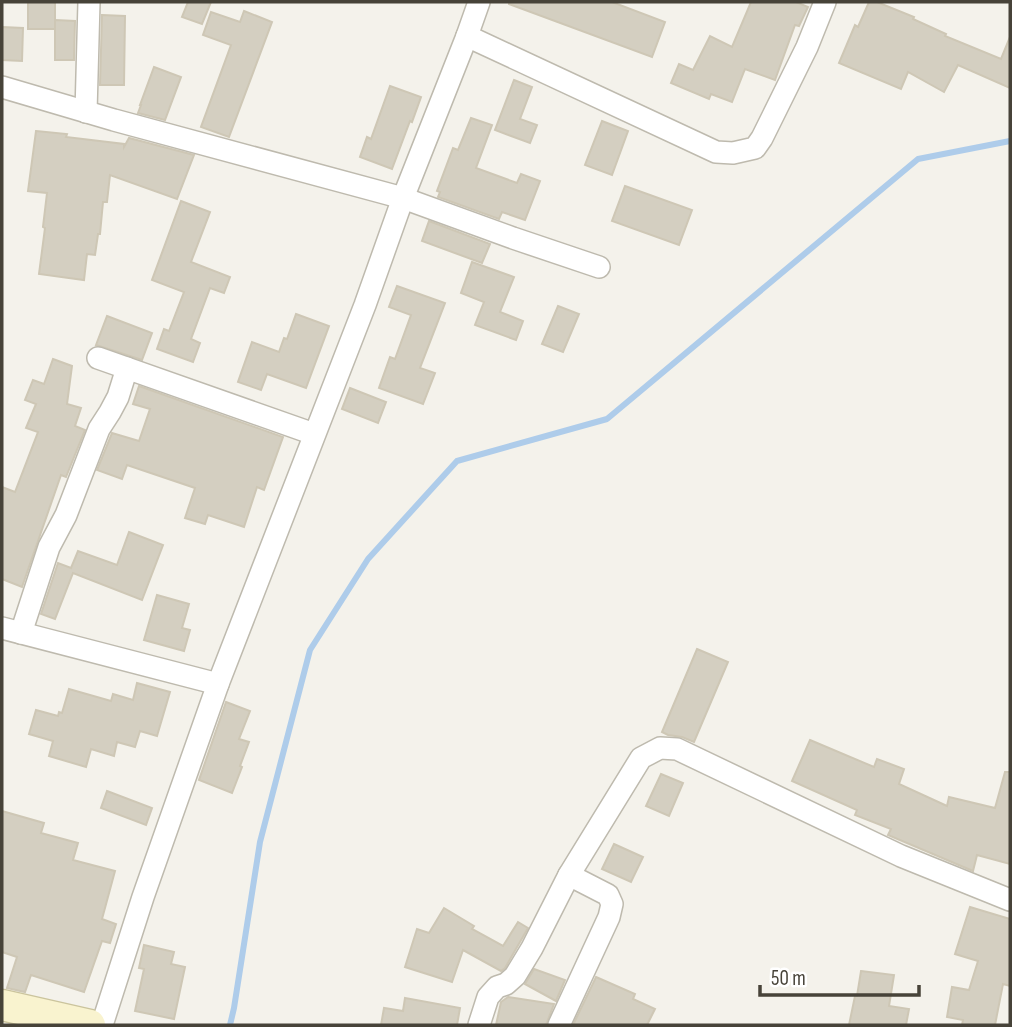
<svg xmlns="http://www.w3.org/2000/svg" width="1012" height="1027" font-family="'Sofia Sans Condensed',sans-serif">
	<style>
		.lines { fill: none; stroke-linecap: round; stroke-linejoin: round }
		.stream { stroke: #aeccea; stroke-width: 6 }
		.building { fill: #d4cfc1; stroke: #cec7b5; stroke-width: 2 }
		.minor-casing { stroke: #bebaae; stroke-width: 24 }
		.secondary-casing { stroke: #cbc49d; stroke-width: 33 }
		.minor { stroke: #fff; stroke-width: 21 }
		.secondary { stroke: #f9f3cf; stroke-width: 30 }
	</style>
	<rect width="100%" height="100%" fill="#f4f2eb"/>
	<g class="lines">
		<path class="stream" d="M230,1025L234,1008L260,842L310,650L368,559L457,461L607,419L918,159L1010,141"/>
	</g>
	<g class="building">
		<rect x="28" y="2" width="27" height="27"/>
		<path d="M188,2H211L202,24L182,17Z"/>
		<path d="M509,2H612L665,22L652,57L509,4Z"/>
		<path d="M751,2H796L808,7L799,26L795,25L775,80L745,69L732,102L711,94L709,99L671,83L679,64L693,70L710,36L732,47Z"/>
		<path d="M869,2H877L914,17L913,19L946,34L945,36L1001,59L1010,37V88L958,65L944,92L908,72L901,89L839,63L855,25L858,27Z"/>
		<path d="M244,11L272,22L229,137L201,127L231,45L203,35L211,12L240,22Z"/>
		<path d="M102,15L125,16L124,85H100Z"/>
		<path d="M55,20L75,21L74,60H55Z"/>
		<path d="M2,27L23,28L22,61L2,60Z"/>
		<path d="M154,67L181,77L165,120L138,113L141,105H140Z"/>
		<path d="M514,80L532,87L520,119L537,125L530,143L495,130Z"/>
		<path d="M390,86L421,97L412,122L410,121L392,169L360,157L367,137L371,139Z"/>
		<path d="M471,118L492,125L476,168L517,183L521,174L540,181L525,220L502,212L499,219L438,197L440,192L437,191L453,148L458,150Z"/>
		<path d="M602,121L628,131L612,175L585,165Z"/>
		<path d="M36,131L67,134L66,137L124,144V147L129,138L194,155L177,199L110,175L107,202H103L100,234H98L95,255L87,254L84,280L39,274L45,228L43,227L47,193L28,191Z"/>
		<path d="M625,186L692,210L679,245L612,221Z"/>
		<path d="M181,201L210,212L191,262L230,277L224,293L210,288L191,339L200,343L193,362L157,349L164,329L169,331L184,292L152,280Z"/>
		<path d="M429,221L490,244L482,263L422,241Z"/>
		<path d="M472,262L514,277L500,312L523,321L516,340L475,325L484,302L461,293Z"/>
		<path d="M397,286L445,303L420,368L435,373L423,404L379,388L390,357L395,359L411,315L389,307Z"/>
		<path d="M558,306L579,314L563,352L542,344Z"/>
		<path d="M296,314L329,326L306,388L267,374L261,390L238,382L252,342L279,352L284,338L287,339Z"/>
		<path d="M107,316L152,333L142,360L96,345Z"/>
		<path d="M53,359L72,366L67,404L81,408L75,426L85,430L66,477L61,475L22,587L2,579V487L15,492L38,432L26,428L36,404L25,400L33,380L44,384Z"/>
		<path d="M139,386L283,437L264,490L257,487L244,527L208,515L205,524L185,518L195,488L127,465L122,479L97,470L112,433L139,441L150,409L133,404Z"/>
		<path d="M350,388L386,402L378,423L342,409Z"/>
		<path d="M129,532L163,545L142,600L73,573L55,619L41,614L58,563L71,568L78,551L117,565Z"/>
		<path d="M157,595L189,604L182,628L190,630L184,651L144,640Z"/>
		<path d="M697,649L728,662L694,742L682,737L668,735L662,732Z"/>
		<path d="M137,683L170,692L157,736L140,731L135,747L117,742L114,756L91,749L86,767L49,756L53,741L29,734L36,710L58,716L59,712L62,713L69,689L111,701L113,694L133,700Z"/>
		<path d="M226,702L250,711L239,739L249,742L240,766L242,767L232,793L199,780Z"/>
		<path d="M810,740L874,767L877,759L904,769L899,784L947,806L949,797L995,808L1005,772H1010V864L977,855L973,871L888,835L891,829L855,815L857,810L792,781Z"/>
		<path d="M661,774L683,783L669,816L646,806Z"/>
		<path d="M107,791L152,808L146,825L101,808Z"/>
		<path d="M2,811L44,823L41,833L78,843L73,860L115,871L102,919L116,924L110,943L102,941L84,992L31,975L25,992L7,988L17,957L2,952Z"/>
		<path d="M614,844L643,857L631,882L602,869Z"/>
		<path d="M970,907L1010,919V986L1003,984L995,1025H962L963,1020L947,1017L952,987L969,990L978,961L955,954Z"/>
		<path d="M444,908L474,926L472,929L503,946L518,922L528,928L505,968L501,971L463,950L452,982L405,967L417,929L429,933Z"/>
		<path d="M144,945L174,952L171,964L185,967L174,1019L135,1011L144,969L139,968Z"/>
		<path d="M534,969L565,980L556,1001L525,984Z"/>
		<path d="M861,971L894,975L889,1006L909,1009L906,1025H849L855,996H857Z"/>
		<path d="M596,977L635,994L633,999L655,1009L647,1025H573Z"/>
		<path d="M508,997L554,1004L546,1025H496L501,1002Z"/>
		<path d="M405,998L460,1008L457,1025H381L384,1008L403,1011Z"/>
	</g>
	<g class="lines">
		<g class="minor-casing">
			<g id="minor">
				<path d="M467,36L716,152L733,153L755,148L762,138L807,47L825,2"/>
				<path d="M2,87L114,120L403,198L513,238L599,267"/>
				<path d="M86,112L89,2"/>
				<path d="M98,358L314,434"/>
				<path d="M2,628L218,684"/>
				<path d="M21,633L49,547L66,515L99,429L110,412L118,397L127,368"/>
				<path d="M102,1025L143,897L218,684L365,305L403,198L467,36L479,2"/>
				<path d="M479,1025L488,997L497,987L506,984L515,976L532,948L569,875L641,758L660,748L677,749L901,856L1010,900"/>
				<path d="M559,1025L609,917L612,904L608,895L569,875"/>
			</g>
		</g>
		<g class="secondary-casing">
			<path id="secondary" d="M2,1005L90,1025"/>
		</g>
		<use href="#minor" class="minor"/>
		<use href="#secondary" class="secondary"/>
	</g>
	<rect width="1012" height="1027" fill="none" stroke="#474339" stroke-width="7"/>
	<path d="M760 985v10h159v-10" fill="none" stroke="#474339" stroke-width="3.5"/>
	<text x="771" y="985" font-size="21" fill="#474339" stroke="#ffffff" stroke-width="5" paint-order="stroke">50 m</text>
</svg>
